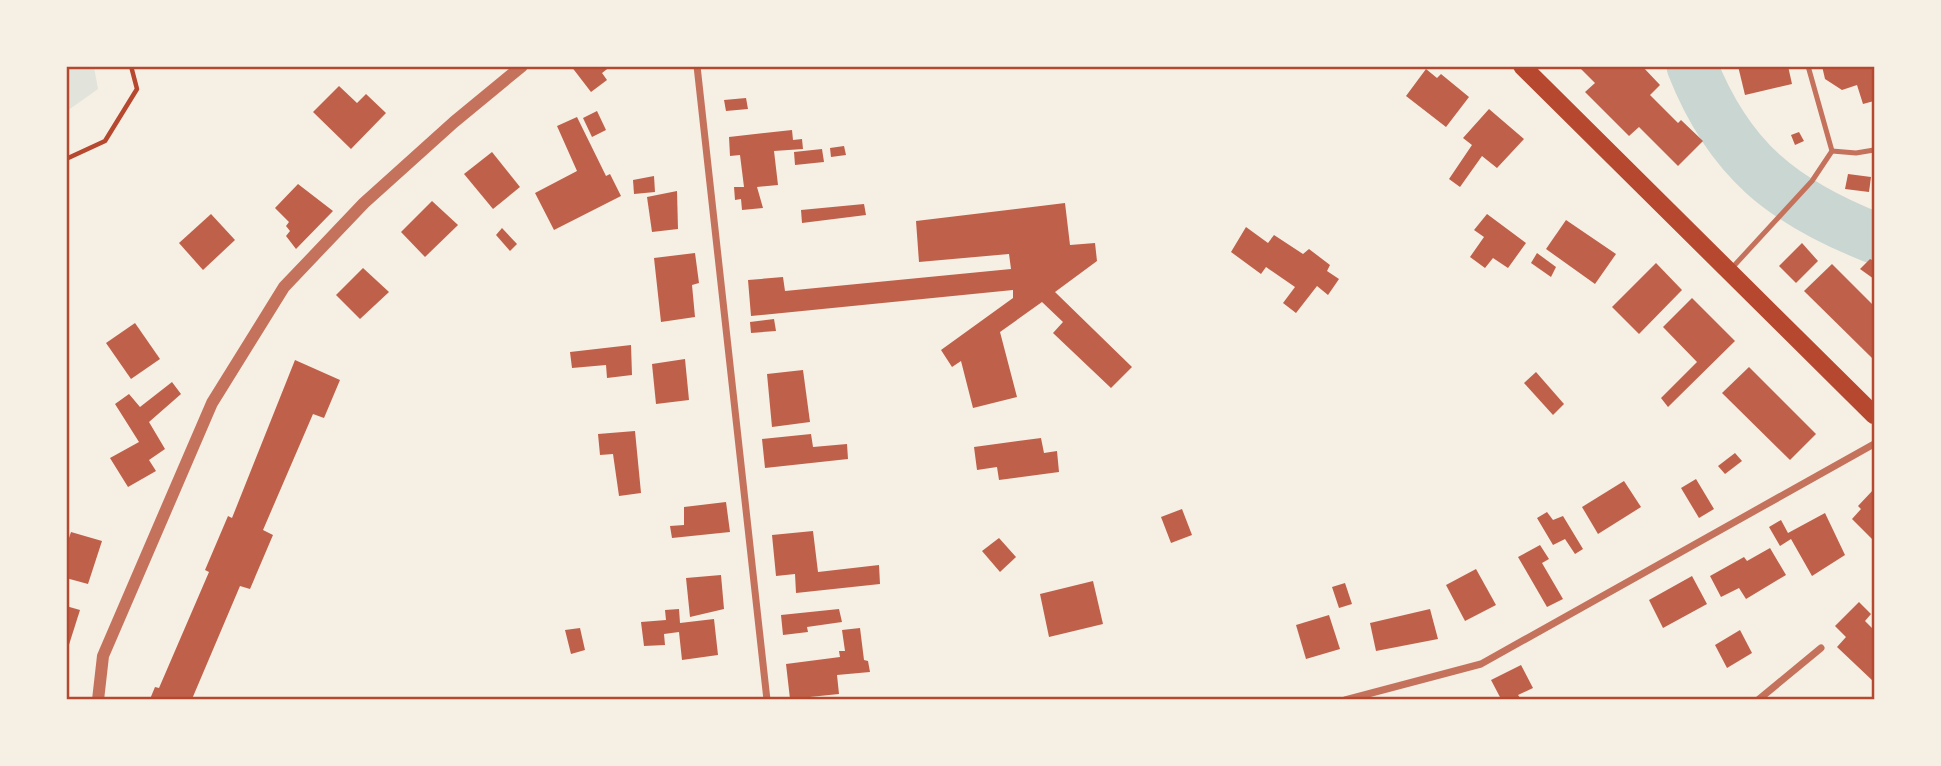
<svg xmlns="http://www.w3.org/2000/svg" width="1941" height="766" font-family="'Alegreya Sans',sans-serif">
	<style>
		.green { fill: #e2e4dc }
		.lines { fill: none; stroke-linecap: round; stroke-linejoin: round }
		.river { stroke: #c9d6d2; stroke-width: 51 }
		.building { fill: #bf614a }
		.path { stroke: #b5482f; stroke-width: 4.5 }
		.service { stroke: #c5725c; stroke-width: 5 }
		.minor { stroke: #c5725c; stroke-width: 7 }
		.tertiary { stroke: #c5725c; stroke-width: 12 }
		.primary { stroke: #b5482f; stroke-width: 18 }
		.neatline { fill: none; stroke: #b5482f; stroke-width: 2.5 }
	</style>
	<rect width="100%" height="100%" fill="#f6efe4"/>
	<path class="green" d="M67,66L94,67L98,89L67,111Z"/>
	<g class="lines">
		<path class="river" d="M1692,66C1729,160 1783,202 1874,238"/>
	</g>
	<g class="building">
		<path d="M571,66H611L602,73L607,80L591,92Z"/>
		<path d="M1578,66H1642L1660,85L1650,95L1678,123L1681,120L1703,141L1678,166L1639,127L1629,136L1585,92L1595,83Z"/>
		<path d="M1738,66H1788L1792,84L1745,95Z"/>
		<path d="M1822,66H1874V101L1863,104L1857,85L1842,90L1825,79Z"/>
		<path d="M1426,69L1437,78L1441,74L1469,97L1446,127L1406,96Z"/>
		<path d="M339,86L357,103L366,94L386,113L351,149L313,112Z"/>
		<path d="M746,98L748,109L726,111L724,100Z"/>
		<path d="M1489,109L1524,139L1497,168L1482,156L1460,187L1449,179L1472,145L1463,138Z"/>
		<path d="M597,111L606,130L592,137L583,118Z"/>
		<path d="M577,117L606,176L610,174L621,196L554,230L535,193L577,171L557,126Z"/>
		<path d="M792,130L793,140L802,139L803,149L774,151L778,185L757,187L763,208L742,210L741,199L735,200L734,187H744L740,155L730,156L729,137Z"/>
		<path d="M1799,132L1804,141L1795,145L1791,135Z"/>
		<path d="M844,146L846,155L831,157L830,148Z"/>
		<path d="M822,149L824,162L795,165L794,152Z"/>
		<path d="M492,152L520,187L493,209L464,174Z"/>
		<path d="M1848,174L1871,177L1869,192L1845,189Z"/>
		<path d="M654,176L655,192L634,194L633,180Z"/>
		<path d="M298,184L333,211L296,249L286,236L290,231L286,226L289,222L275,208Z"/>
		<path d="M677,191L678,229L652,232L647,197Z"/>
		<path d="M432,201L458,225L425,257L401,232Z"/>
		<path d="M1065,203L1070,245L1095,243L1097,261L1055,292L1132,367L1111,388L1053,333L1063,322L1042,302L1000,332L1017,397L973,408L961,361L952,367L941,350L1013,298V290L751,316L748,280L783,277L785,291L1011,269L1009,254L919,262L916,221Z"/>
		<path d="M864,204L866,215L802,223L801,210Z"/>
		<path d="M211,214L235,240L203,270L179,243Z"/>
		<path d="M1487,214L1526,243L1508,268L1493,258L1485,268L1470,257L1484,237L1474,230Z"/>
		<path d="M1566,220L1616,254L1595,284L1546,249Z"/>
		<path d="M1246,227L1268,243L1274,235L1303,254L1309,249L1330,265L1327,271L1339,279L1328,295L1317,286L1296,313L1283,303L1295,287L1266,267L1261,274L1231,252Z"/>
		<path d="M502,228L517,244L510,251L496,235Z"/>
		<path d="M1802,243L1818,261L1796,283L1779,266Z"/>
		<path d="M695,253L699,283L692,285L695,317L661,322L654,258Z"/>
		<path d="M1537,253L1556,267L1551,277L1531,263Z"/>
		<path d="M1870,259L1874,261V279L1860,269Z"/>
		<path d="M1656,263L1682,290L1639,334L1612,307Z"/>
		<path d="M1832,264L1874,306L1872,358L1804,291Z"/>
		<path d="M363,268L389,292L360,319L336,295Z"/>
		<path d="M1692,298L1735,341L1668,407L1661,398L1697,362L1663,327Z"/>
		<path d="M774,319L776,331L751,333L750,322Z"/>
		<path d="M135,323L160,359L131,379L106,343Z"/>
		<path d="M631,345L632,375L607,378L606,365L572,368L570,352Z"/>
		<path d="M685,359L689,400L656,404L652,364Z"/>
		<path d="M295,360L340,380L324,418L313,414L263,530L273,535L250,589L240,586L192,699H150L155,687L159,688L209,572L205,570L228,516L232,518Z"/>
		<path d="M1749,367L1816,434L1790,460L1722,393Z"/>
		<path d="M803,370L810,422L772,427L767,374Z"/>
		<path d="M1536,372L1564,404L1553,415L1524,383Z"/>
		<path d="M172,382L181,394L149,422L165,449L149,460L156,471L128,487L110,458L139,442L115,404L129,394L140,407Z"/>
		<path d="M635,431L641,493L619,496L613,454L600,455L598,434Z"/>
		<path d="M811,434L813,447L847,444L848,459L765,468L762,439Z"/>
		<path d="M1041,438L1044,453L1057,451L1059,472L999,480L997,467L977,470L974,447Z"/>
		<path d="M1735,453L1742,461L1725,474L1718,466Z"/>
		<path d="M1696,479L1714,509L1699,518L1681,488Z"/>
		<path d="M1624,481L1641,507L1598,534L1582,507Z"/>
		<path d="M1874,489V541L1852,519L1861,509L1858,506Z"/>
		<path d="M726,502L730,532L672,538L670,526L684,525V507Z"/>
		<path d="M1182,509L1192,535L1171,543L1161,517Z"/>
		<path d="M1547,512L1553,520L1563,516L1583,549L1575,554L1565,539L1553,545L1537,518Z"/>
		<path d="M1825,513L1845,555L1812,576L1791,539L1780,546L1769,527L1781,520L1788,533Z"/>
		<path d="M813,531L818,572L879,565L880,584L796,593L795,574L776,576L772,535Z"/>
		<path d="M71,532L102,541L88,584L66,578V547Z"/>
		<path d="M999,538L1016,557L1000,572L982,551Z"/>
		<path d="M1540,545L1549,559L1542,563L1563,599L1547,607L1518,557Z"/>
		<path d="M1770,548L1786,575L1746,599L1739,588L1721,597L1710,576L1744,557L1747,561Z"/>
		<path d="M1476,569L1496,605L1465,621L1446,585Z"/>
		<path d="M721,575L724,609L690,617L686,578Z"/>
		<path d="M1692,576L1707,604L1663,628L1649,600Z"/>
		<path d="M1093,581L1103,624L1049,637L1040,594Z"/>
		<path d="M1345,583L1352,604L1339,608L1332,587Z"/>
		<path d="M1859,602L1871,614L1865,621L1874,630V682L1837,647L1846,637L1835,626Z"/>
		<path d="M66,606L80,610L67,651L66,650Z"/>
		<path d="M679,609L680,623L714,619L718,655L682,660L679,632L664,634L665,645L644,646L641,622L666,620L665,610Z"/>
		<path d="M839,609L842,622L807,627L808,632L783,635L781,615Z"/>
		<path d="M1430,609L1438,639L1376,651L1370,623Z"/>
		<path d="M1329,615L1340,649L1306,659L1296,625Z"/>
		<path d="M580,628L585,650L571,654L565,630Z"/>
		<path d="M860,628L864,660L868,661L870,672L837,675L839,694L790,699L786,664L840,657L839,651H845L842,630Z"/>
		<path d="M1740,630L1752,653L1727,668L1715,645Z"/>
		<path d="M1521,665L1533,688L1518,695L1521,699H1501L1491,680Z"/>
	</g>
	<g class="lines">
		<path class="path" d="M66,159L105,141L137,89L131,66"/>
		<g class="service">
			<path d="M1832,151L1856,153L1874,150"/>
			<path d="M1731,269L1812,181L1832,151L1808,66"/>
		</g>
		<g class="minor">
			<path d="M697,66L767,700"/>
			<path d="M1345,700L1481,664L1874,444"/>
			<path d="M1758,700L1821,648"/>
		</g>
		<path class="tertiary" d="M98,700L103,656L212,403L284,287L364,203L454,122L522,66"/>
		<path class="primary" d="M1522,66L1874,415"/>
	</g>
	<rect width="1941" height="766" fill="none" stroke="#f6efe4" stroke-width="136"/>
	<rect x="68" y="68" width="1805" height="630" class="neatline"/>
</svg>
